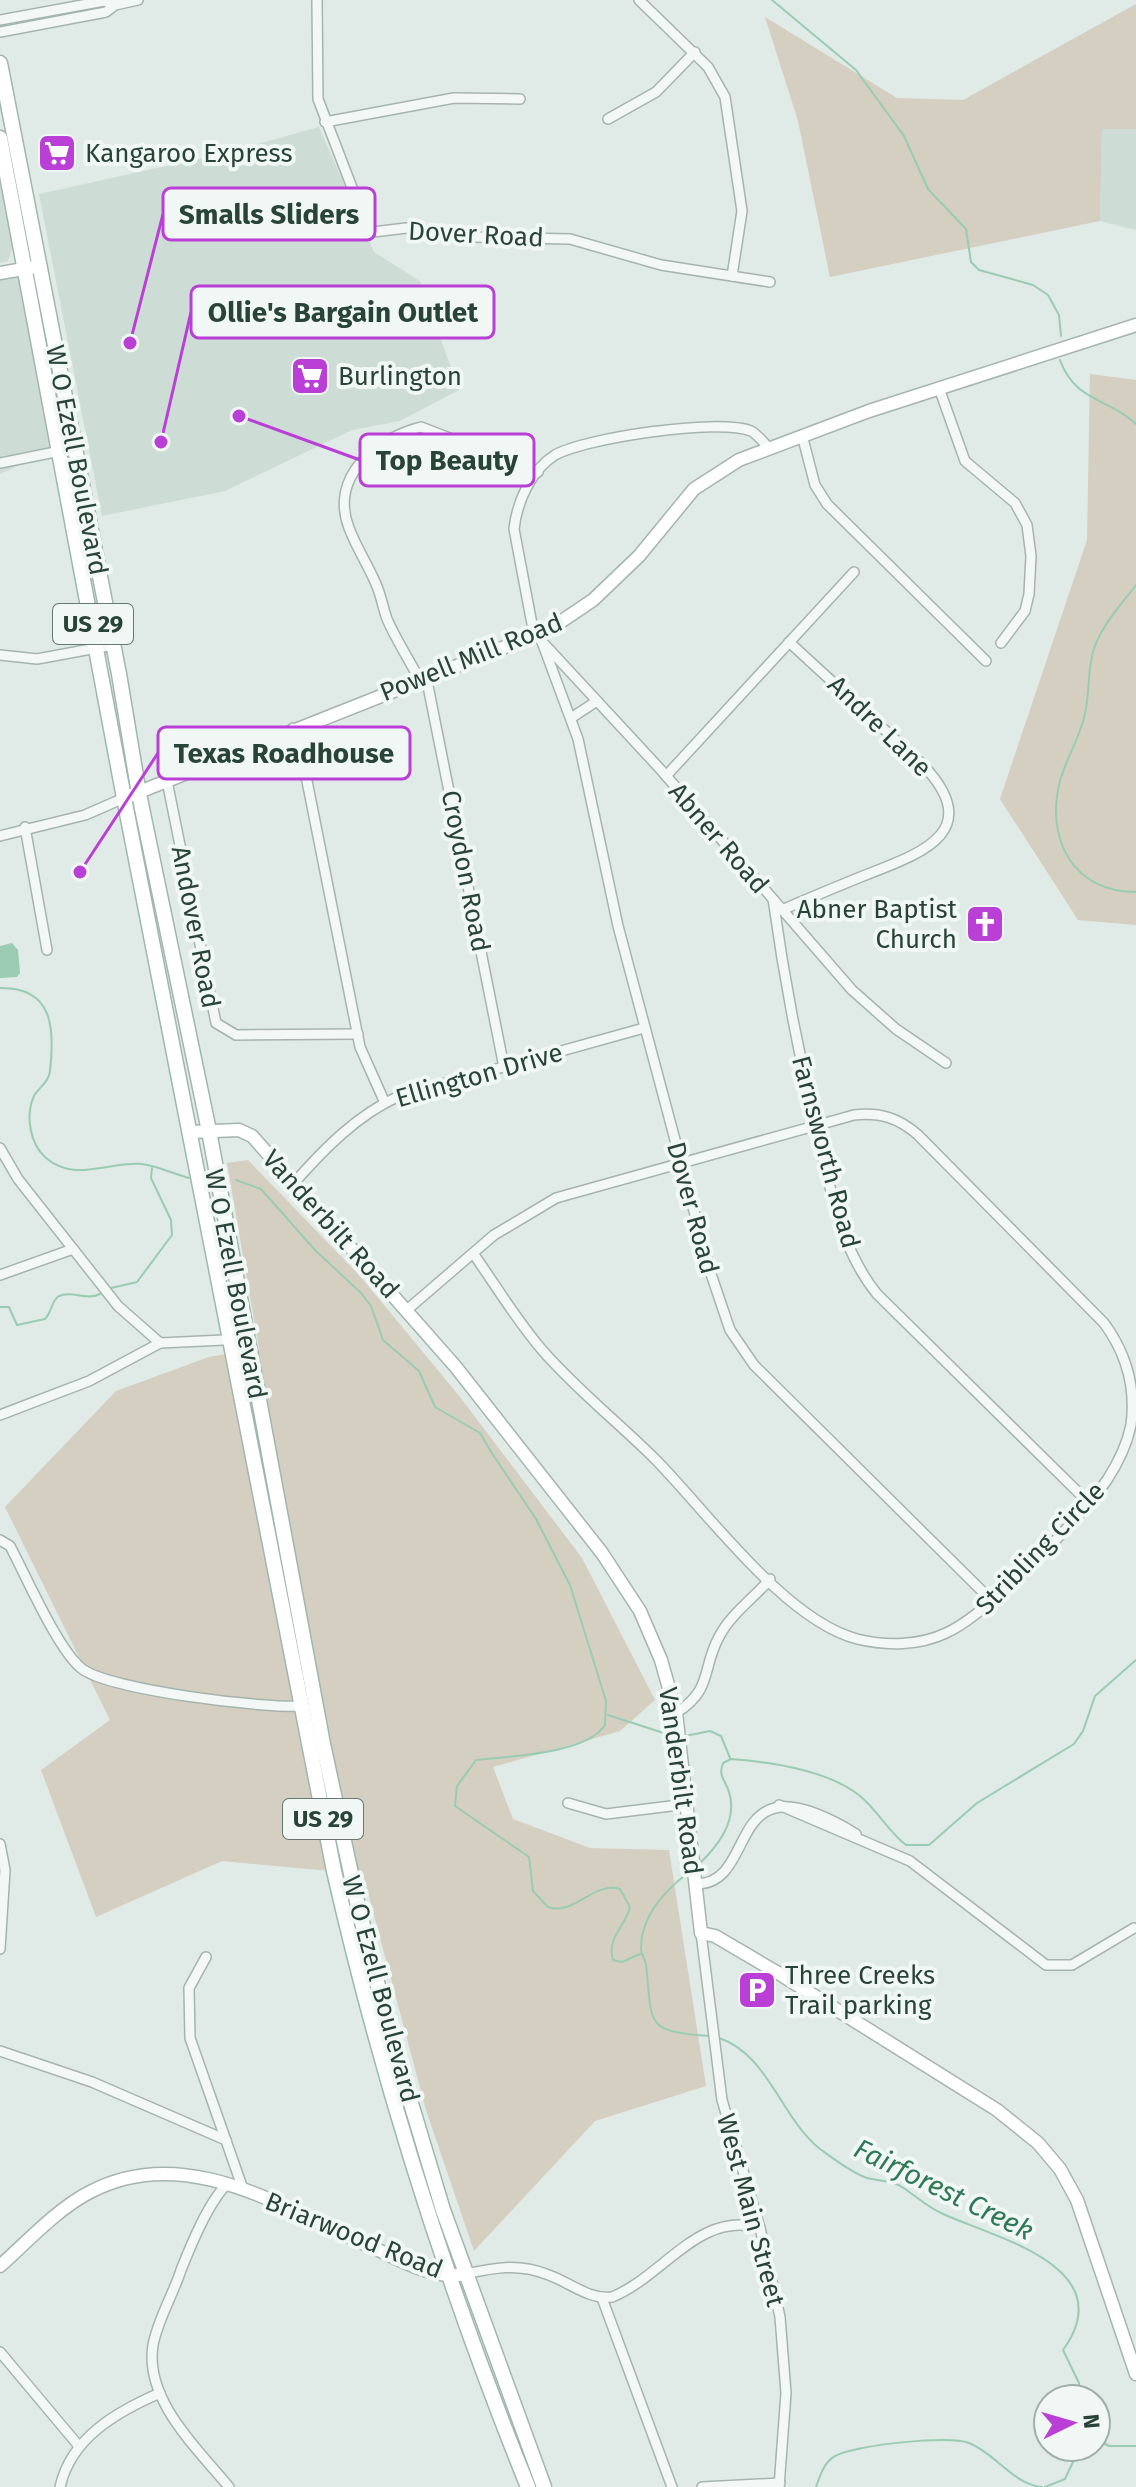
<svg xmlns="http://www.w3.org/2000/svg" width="1136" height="2487" font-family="'Fira Sans',sans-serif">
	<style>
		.built { fill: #cedcd6 }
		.green { fill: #d5cfc1 }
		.water { fill: #99ccb2 }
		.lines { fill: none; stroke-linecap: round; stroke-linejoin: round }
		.stream { stroke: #99ccb2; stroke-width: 2 }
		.street-casing { stroke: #a5b5ae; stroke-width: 12 }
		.secondary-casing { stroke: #a5b5ae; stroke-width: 15 }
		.primary-casing { stroke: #9fb7ac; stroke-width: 17 }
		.street { stroke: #f3f8f6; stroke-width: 9 }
		.secondary { stroke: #fff; stroke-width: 12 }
		.primary { stroke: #fff; stroke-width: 14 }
		.labels { text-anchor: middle; stroke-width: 8; stroke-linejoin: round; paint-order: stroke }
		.shield { fill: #f0f7f4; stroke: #647970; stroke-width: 2 }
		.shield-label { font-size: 24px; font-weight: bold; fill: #284338 }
		.poi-label { font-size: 26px; fill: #284338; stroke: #f0f7f4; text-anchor: start }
		.street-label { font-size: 26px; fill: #284338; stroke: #f0f7f4 }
		.water-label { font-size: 28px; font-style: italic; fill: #2f7956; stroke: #f0f7f4 }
		.leader { fill: none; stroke: #ba3fd6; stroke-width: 3 }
		.callout-dot { fill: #ba3fd6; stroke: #f0f7f4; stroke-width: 3 }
		.callout { fill: #f0f7f4; stroke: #ba3fd6; stroke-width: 3 }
		.callout-label { font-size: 28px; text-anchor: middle; font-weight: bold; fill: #284338 }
	</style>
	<rect width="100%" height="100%" fill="#e0eae6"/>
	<g class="built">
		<path d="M319,127L374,252L420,281L459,390L400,421L352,430L225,491L102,516L39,194L225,153Z"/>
		<path d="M1102,129H1136V230L1100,221Z"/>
		<path d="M0,163L15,240L8,261L0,263Z"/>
		<path d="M22,276L55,449L0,474V280Z"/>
	</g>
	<g class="green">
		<path d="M1136,4V129H1102L1100,221L830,277L798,121L765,17L897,98L963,100Z"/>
		<path d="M1090,374L1136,380V925L1078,920L1000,799L1087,540Z"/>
		<path d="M248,1160L360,1276L460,1397L582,1558L655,1700L620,1731L493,1767L513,1819L590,1848L669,1850L706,2086L595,2121L474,2251L426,2110L363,1874L222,1861L96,1917L41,1770L110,1720L5,1507L116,1391L209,1357L259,1348L227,1163Z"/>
	</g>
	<path class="water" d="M12,943L18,950L20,973L17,977L0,978V946Z"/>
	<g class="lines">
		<g class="stream">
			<path d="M772,0L856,70L904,136L928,189L966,229L971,262L979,270L1033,285L1048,295L1059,315L1061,336"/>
			<path d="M1060,360C1075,402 1109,398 1136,424"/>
			<path d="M1136,585C1121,605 1100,627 1093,652C1087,674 1090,696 1084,718C1078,741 1066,759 1060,781C1045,839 1073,892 1136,892"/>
			<path d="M0,988C53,987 55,1028 50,1071C49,1082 39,1087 34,1096C25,1116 30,1144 46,1158C75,1183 109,1161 142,1164C158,1166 173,1174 189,1178"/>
			<path d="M236,1180L261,1189L315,1250L361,1293L371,1306L383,1340L419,1371L435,1407L480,1433L493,1455L536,1519L570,1585L606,1701L605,1725C587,1754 509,1756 476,1760L457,1786L455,1806L529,1857L533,1891L548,1907C575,1916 593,1881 620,1889L630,1907C626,1926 606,1938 613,1960L622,1962L640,1954"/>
			<path d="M111,1288L137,1282L172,1235L171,1220L151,1178L152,1168"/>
			<path d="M0,1307H9L17,1325L45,1319C52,1312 51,1301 59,1296C72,1290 86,1301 100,1294"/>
			<path d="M608,1715L673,1736"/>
			<path d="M685,1736L710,1731L721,1736L730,1758"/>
			<path d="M699,1864C718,1846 738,1820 729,1792C725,1779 718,1777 723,1763L731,1759C771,1762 828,1770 860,1796C878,1811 888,1831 906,1845H929L977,1803L1074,1744L1083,1731L1095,1696L1136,1660"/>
			<path d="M688,1873C664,1891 640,1918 641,1949C641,1955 645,1958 646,1965C653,2023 642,2032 711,2036"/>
			<path d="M719,2038C768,2054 781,2118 820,2149C834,2159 850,2172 867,2178C878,2181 893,2180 902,2187C916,2196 927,2207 943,2214C996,2238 1123,2267 1063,2350L1079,2383L1080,2399"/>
			<path d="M1096,2439L1109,2446H1136"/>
			<path d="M816,2487C820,2476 824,2462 835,2456C854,2445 949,2435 969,2443C995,2453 1014,2485 1042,2487"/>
			<path d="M1045,2487L1065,2479L1080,2447"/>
		</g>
		<g class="street-casing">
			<g id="street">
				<path d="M317,0L318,99L366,224L373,232L406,228L474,237L570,239L661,265L770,282"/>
				<path d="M639,0L708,67L725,97L742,211L732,276"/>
				<path d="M0,20L104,1L115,5"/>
				<path d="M0,32L106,12L115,5L138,0"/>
				<path d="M608,119L656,92L695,52"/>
				<path d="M325,122L454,98L520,99"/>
				<path d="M939,388L965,461L1015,503L1027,525L1031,556L1029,594L1025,611L1001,643"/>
				<path d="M802,435L815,485L827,504L986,661"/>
				<path d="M769,448C764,443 757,434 751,431C718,418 585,438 555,455C531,470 517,502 514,529L532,624L536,635L661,770L852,990L896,1029L946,1063"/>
				<path d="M0,463L75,448"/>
				<path d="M542,642L578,739L618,926L710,1271L730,1330L754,1365L992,1601"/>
				<path d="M0,655L37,659L113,645"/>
				<path d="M426,676L504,1067"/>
				<path d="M419,679C409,659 396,640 387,619C383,608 381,595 376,584C368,565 356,547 349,528C329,476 377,438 421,427L538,472"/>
				<path d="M571,718L597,701"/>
				<path d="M293,728L304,766L360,1047L385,1103"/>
				<path d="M666,776L854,572"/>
				<path d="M167,781L216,1023L236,1035L358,1034"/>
				<path d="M25,827L47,950"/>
				<path d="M0,836L85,815L124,798"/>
				<path d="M773,899C784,978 799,1057 818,1134C830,1189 841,1250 877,1294L1089,1503"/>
				<path d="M782,910C809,898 836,887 863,876C919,854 986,833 924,766L789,642"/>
				<path d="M0,1148L18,1179L118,1306L160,1343"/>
				<path d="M294,1183C324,1149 357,1115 399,1096L644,1028"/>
				<path d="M0,1275L73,1249"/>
				<path d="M408,1309L494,1235L556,1198L854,1115C880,1112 899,1118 918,1135L1104,1323C1126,1353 1136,1388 1131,1425C1127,1445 1118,1463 1107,1480C1081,1518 987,1615 946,1633C919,1646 886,1646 857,1639C785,1620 709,1514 656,1460C619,1423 577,1390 543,1351C517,1321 496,1286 473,1253"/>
				<path d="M0,1415L89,1381L160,1343L245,1339"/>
				<path d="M0,1540L10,1546C26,1576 57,1648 81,1668C107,1690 267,1709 304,1706"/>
				<path d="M676,1713C714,1689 701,1668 720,1635C731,1614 754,1598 770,1579"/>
				<path d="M568,1803L606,1814L687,1804"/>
				<path d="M779,1805L910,1861L1046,1965H1072L1134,1928"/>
				<path d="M0,1844L5,1870L0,1949"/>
				<path d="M696,1884C762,1884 720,1751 856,1834"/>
				<path d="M701,1933L722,2100L760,2228L780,2317L786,2393L779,2487"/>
				<path d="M206,1957L189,1988L190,2038L243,2189"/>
				<path d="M0,2051L92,2082L226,2140"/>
				<path d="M227,2184C208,2203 191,2245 181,2270C173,2295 158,2319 153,2345C144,2400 198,2449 229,2487"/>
				<path d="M465,2274C493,2268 518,2263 546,2274C568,2281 588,2300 612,2297C663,2277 699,2210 760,2228"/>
				<path d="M602,2298L672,2487"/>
				<path d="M0,2352L78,2445"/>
				<path d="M60,2487C71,2438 116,2412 160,2393"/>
				<path d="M702,2487L780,2483"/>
			</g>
		</g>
		<g class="secondary-casing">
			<g id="secondary">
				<path d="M0,273L40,266"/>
				<path d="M124,798L550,629L593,600L639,556L694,489L739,460L869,411L1136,325"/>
				<path d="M190,1132L239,1130L252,1136L455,1366L602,1553L640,1611L661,1660L676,1713L701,1933L715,1936L778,1973L997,2110L1038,2143L1060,2169L1077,2200L1136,2374"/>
				<path d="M0,2266C28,2241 57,2209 90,2192C188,2140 289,2212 378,2250C405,2262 435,2280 465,2274"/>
			</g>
		</g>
		<g class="primary-casing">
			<g id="primary">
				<path d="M0,63L119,674L139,794L209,1131L323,1744L358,1906L389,2030L443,2210L544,2487"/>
				<path d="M0,138L124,798L334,1871C382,2081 447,2287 528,2487"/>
			</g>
		</g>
		<use href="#street" class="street"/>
		<use href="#secondary" class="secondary"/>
		<use href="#primary" class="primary"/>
	</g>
	<defs>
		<g id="supermarket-square" transform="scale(2)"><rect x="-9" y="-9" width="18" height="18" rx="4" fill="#ba3fd6" stroke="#f0f7f4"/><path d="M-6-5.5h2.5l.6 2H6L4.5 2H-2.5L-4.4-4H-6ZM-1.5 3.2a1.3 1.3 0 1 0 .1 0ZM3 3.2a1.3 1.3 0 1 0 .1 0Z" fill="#fff"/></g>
		<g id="church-square" transform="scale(2)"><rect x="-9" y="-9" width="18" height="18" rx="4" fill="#ba3fd6" stroke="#f0f7f4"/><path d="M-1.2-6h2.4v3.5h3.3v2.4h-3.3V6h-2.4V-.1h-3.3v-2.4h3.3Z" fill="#fff"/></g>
		<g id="parking-square" transform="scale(2)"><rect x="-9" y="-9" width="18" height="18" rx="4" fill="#ba3fd6" stroke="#f0f7f4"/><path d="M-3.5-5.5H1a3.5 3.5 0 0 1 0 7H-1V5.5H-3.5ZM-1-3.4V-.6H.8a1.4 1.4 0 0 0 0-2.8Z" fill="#fff"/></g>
	</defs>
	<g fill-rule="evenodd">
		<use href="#supermarket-square" x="57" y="153"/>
		<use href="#supermarket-square" x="310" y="376"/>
		<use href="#church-square" x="985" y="924"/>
		<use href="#parking-square" x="757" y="1990"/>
	</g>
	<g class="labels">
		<g class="shield">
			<rect x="53" y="604" width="80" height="40" rx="6"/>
			<rect x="283" y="1799" width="80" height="40" rx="6"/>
		</g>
		<g class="shield-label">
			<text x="93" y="632">US 29</text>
			<text x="323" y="1827">US 29</text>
		</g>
		<g class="poi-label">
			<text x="85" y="162">Kangaroo Express</text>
			<text x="338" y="385">Burlington</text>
			<text x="957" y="918" text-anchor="end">Abner Baptist<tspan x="957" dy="30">Church</tspan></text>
			<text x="785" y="1984">Three Creeks<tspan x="785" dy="30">Trail parking</tspan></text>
		</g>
		<g class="street-label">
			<text transform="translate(476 234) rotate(3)" y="9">Dover Road</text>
			<text transform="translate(77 460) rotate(79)" y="9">W O Ezell Boulevard</text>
			<text transform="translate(471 657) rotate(-22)" y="9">Powell Mill Road</text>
			<text transform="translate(880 726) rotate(44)" y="9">Andre Lane</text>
			<text transform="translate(719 838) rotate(49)" y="9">Abner Road</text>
			<text transform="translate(466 871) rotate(79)" y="9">Croydon Road</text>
			<text transform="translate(196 927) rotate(79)" y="9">Andover Road</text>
			<text transform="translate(479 1075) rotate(-16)" y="9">Ellington Drive</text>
			<text transform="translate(826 1152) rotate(75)" y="9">Farnsworth Road</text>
			<text transform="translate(693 1208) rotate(75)" y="9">Dover Road</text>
			<text transform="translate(331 1224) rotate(48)" y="9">Vanderbilt Road</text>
			<text transform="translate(236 1284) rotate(79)" y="9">W O Ezell Boulevard</text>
			<text transform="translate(1040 1548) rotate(-46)" y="9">Stribling Circle</text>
			<text transform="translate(681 1781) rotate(82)" y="9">Vanderbilt Road</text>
			<text transform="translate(381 1989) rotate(75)" y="9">W O Ezell Boulevard</text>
			<text transform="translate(751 2210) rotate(75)" y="9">West Main Street</text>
			<text transform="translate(354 2235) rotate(22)" y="9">Briarwood Road</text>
		</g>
		<g class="water-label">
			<text transform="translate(944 2189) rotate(26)" y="10">Fairforest Creek</text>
		</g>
	</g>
	<path class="leader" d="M130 343L163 214M161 442L191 312M239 416L360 460M80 872L158 753"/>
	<g class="callout-dot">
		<circle cx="130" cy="343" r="8"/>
		<circle cx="161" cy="442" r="8"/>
		<circle cx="239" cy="416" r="8"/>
		<circle cx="80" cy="872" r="8"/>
	</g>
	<g class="callout">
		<rect x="163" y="188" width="212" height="52" rx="8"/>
		<rect x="191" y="286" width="303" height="52" rx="8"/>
		<rect x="360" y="434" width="174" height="52" rx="8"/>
		<rect x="158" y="727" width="252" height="52" rx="8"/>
	</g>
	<g class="callout-label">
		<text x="269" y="224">Smalls Sliders</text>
		<text x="343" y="322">Ollie's Bargain Outlet</text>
		<text x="447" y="470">Top Beauty</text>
		<text x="284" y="763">Texas Roadhouse</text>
	</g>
	<g transform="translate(1072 2423) rotate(85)"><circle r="38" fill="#f0f7f4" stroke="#a0afa9" stroke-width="2"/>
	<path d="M0-6L14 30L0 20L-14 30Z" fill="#ba3fd6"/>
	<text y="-12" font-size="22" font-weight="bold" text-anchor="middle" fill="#284338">N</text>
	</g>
</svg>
